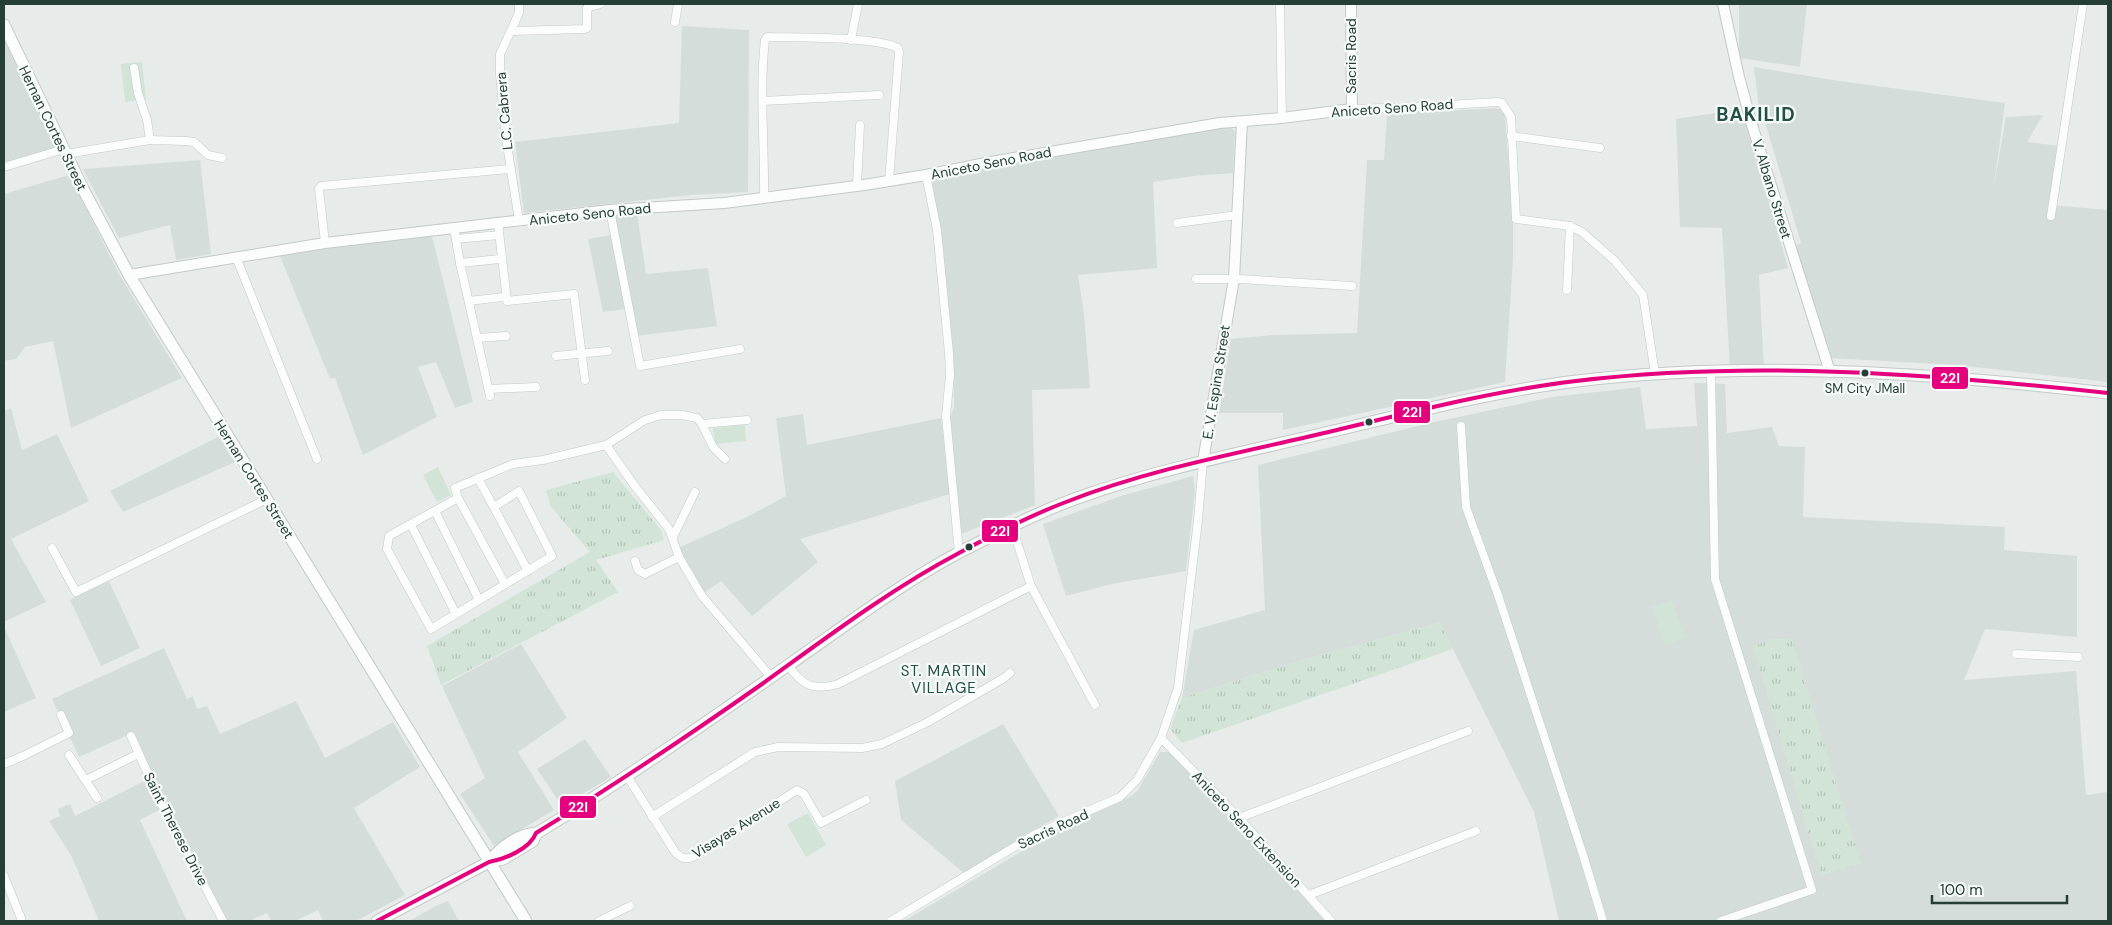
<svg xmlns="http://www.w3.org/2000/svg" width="2112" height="925" font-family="'DM Sans',sans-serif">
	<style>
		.built { fill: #d5ddda }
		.grass { fill: url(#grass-tufts) }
		.garden { fill: #d1e4d7 }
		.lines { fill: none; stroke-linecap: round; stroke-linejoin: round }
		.minor-casing { stroke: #c4c9c7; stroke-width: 9 }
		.tertiary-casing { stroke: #c4c9c7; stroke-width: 12 }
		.secondary-casing { stroke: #c3c9c7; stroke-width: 13 }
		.minor { stroke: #fbfcfc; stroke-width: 8 }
		.tertiary { stroke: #fbfcfc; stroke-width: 10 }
		.secondary { stroke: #fbfcfc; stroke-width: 11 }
		.bus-1-casing { stroke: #f6faf8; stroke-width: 8 }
		.bus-1 { stroke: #e5007d; stroke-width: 4 }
		.bus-dot { fill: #253f37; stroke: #f6faf8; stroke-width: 2 }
		.labels { text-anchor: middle; stroke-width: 4.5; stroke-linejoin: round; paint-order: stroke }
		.bus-label { font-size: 13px; fill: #253f37; stroke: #f6faf8 }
		.street-label { font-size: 14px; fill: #253f37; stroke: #f6faf8 }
		.neighbourhood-label { font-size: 15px; letter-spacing: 1px; fill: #225044; stroke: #f6faf8 }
		.district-label { font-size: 19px; font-weight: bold; letter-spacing: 1px; fill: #225044; stroke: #f6faf8 }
		.line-badge { stroke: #f6faf8; stroke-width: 2 }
		.badge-label { font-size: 14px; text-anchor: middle; font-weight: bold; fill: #fff }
	</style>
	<defs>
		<pattern id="grass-tufts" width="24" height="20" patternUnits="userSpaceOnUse" patternTransform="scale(1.25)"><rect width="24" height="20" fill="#d1e4d7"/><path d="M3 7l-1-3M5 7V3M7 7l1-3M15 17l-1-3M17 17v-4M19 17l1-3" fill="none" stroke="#b3c5b9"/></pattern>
	</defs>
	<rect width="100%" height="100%" fill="#e7ecea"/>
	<g class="built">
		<path d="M1739,4H1807L1800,67L1739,58Z"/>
		<path d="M682,26L749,30L748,192L691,195L524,213L515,142L679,123Z"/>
		<path d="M4,41L56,148L4,165Z"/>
		<path d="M1754,67L1839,81L2005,103L1994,186L2006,117L2043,115L2027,142L2060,146L2051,205L2108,210V382L1956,365L1828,358L1793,247L1801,243L1764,119L1760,117Z"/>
		<path d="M1496,108L1503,110L1505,115L1513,224V259L1505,382L1283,430V413H1219L1231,339L1272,335L1357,333L1367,160H1384L1387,114Z"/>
		<path d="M1742,109L1788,268L1759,275L1764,368L1730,369L1722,228L1680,227L1676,119Z"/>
		<path d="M1225,126L1230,127L1235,131L1233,173L1194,176L1153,182L1157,268L1078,275L1084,314L1090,388L1032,390L1035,505L961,534L956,516L950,419L954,407L953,347L949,345L943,259L932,179Z"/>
		<path d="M200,160L211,254L176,260L170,225L119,238L83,169Z"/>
		<path d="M69,175L119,274L182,378L71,428L53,341L25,347L16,359L5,361L4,357V194Z"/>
		<path d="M637,213L646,274L708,268L717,326L636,336L614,216Z"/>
		<path d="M611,235L625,309L603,312L588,239Z"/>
		<path d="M432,236L473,402L455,408L436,362L418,367L437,417L363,455L335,378L330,379L280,256L318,250Z"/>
		<path d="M1694,383L1725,384L1727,433L1772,427L1779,446L1805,447L1803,517L2005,527L2004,550L2077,556V637L1985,629L1964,680L2076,671L2086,795L2108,792V921H1559L1534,812L1440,623L1313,657L1182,698L1194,630L1265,610L1258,465L1430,423L1552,397L1640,387L1646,429L1697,426Z"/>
		<path d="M11,408L22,450L57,434L89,501L11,539L46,602L4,622V411Z"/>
		<path d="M803,414L807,445L941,418L950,494L800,539L818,562L752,616L721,581L704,593L688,569L680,547L745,518L786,496L776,418Z"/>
		<path d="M220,436L235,462L123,512L110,491Z"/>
		<path d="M1193,476L1195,491L1186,571L1112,584L1066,596L1043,524L1121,496Z"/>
		<path d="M109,581L140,648L101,666L70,600Z"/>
		<path d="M4,627L36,698L4,712Z"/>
		<path d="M521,644L567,718L518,752L554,810L494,846L460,794L485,778L442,686Z"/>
		<path d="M164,648L187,699L193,696L197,709L207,706L220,734L296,701L325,758L393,722L420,767L354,808L405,895L356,921H323L318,910L295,921H271L267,913L249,921H225L167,808L132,733L79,757L52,699Z"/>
		<path d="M1003,724L1059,816L964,873L901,820L895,781Z"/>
		<path d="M585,739L611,777L562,806L537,769Z"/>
		<path d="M1160,752H1169L1241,826L1326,921H904L1056,831L1131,796L1138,790Z"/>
		<path d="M146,780L161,809L140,820L187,921H99L72,857L49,821L60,816L58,809L70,804L75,816Z"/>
		<path d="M448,901L459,921H409L436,906Z"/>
	</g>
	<g class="grass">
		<path d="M613,472L661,530L664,540L596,560L618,592L441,685L427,646L590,552L551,507L546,490Z"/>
		<path d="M1440,623L1453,649L1182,743L1170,729L1182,698L1313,657Z"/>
		<path d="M1770,639H1790L1793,642L1861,864L1821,875L1753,647Z"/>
	</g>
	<g class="garden">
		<path d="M142,62L146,99L125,102L121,64Z"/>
		<path d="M745,425L746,441L715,444L713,428Z"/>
		<path d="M438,467L451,495L437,502L423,475Z"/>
		<path d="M1672,600L1685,638L1665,645L1652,607Z"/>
		<path d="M808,813L826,845L806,857L787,824Z"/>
	</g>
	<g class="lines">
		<g class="minor-casing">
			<g id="minor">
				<path d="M1280,4L1282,118"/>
				<path d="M675,22L678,4"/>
				<path d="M512,31L585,29L587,28V8L600,4"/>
				<path d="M851,40L858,4"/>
				<path d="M134,68L138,93L147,120L150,140"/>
				<path d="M763,101L879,95"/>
				<path d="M1352,109L1417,107L1497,102L1502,103L1511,117L1516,219L1570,226L1582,232L1615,261L1643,295L1655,374"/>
				<path d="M1511,136L1600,148"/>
				<path d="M66,154L150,140L186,141L194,142L208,155L222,158"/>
				<path d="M4,167L64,149"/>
				<path d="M926,175L937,230L949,353L950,375L946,416L959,553"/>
				<path d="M857,185L860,125"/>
				<path d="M764,198C765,145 759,92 765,40L767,37C796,38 874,36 898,48L899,52L889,181"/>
				<path d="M610,210L640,366L740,349"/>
				<path d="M2051,216L2083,4"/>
				<path d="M519,221L506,138L500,74V54L519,13V4"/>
				<path d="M498,223L507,301L574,294L585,380"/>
				<path d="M1177,223L1237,215"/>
				<path d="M454,228L460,263L490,396"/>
				<path d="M456,239L499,235"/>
				<path d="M325,243L319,189L321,186L510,169"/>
				<path d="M236,257L317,459"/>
				<path d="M460,263L500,259"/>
				<path d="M1196,279H1239L1352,286"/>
				<path d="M1567,290L1570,226"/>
				<path d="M469,301L503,297"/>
				<path d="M477,338L506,336"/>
				<path d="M556,356L608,351"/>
				<path d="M1711,372L1715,579L1812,890L1721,921"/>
				<path d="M489,389L536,387"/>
				<path d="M702,424L747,420"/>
				<path d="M1461,426L1466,507L1498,595L1584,858L1603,921"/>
				<path d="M606,445L634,485L669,529L679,557L702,596L771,677"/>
				<path d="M478,478L528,571"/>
				<path d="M458,498L389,536L387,549L431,629L552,556L519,491L494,507"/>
				<path d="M435,511L479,600"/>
				<path d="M411,525L456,614"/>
				<path d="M1012,526L1031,586L1095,705"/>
				<path d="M673,537L695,492"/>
				<path d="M52,548L76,592L267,499"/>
				<path d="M635,561L638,570L645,574L679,557"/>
				<path d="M505,584L458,498L455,488L513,464L543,460L606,445L645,420L661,415H682L697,418L702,424L713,447L725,459"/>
				<path d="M2016,654L2078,657"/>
				<path d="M788,665C803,686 813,691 838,684L1031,586"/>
				<path d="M131,736L162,805L223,921"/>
				<path d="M1161,738L1239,818L1331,921"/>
				<path d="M69,755L97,798"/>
				<path d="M4,764L23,756L69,733L61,715"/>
				<path d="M627,776L675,852C681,858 685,860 693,857L797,790L804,794L821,823L866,800"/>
				<path d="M86,780L138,754"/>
				<path d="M652,817L755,752L778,747L862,748L882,744L928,722L1004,678L1010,673"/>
				<path d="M1239,818L1468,731"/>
				<path d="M4,876L21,918"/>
				<path d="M1309,895L1476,831"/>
				<path d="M599,921L630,906"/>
				<path d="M891,921L1034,835L1120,797L1137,780L1161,738L1178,688L1198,520L1203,461"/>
			</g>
		</g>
		<g class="tertiary-casing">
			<g id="tertiary">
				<path d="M1723,4L1739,77L1752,125L1830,372"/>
				<path d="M129,275L325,243L610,210L724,203L864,185L926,175L991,162L1220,123L1282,118L1352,109L1351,4"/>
				<path d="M1203,461L1234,279L1242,122"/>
			</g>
		</g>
		<g class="secondary-casing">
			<g id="secondary">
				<path d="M4,25L83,189L129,275L526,921"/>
				<path d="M489,862C501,847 518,834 537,833C624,780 707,722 790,664C846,625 900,584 960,552C1000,532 1040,511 1083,496C1157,470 1235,454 1312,436C1399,416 1487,392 1577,381C1752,360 1933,373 2108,393"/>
				<path d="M377,921L489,862L503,859L533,841L536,833"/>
			</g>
		</g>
		<use href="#minor" class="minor"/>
		<use href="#tertiary" class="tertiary"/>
		<use href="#secondary" class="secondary"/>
		<g class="bus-1-casing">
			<path id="bus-1" d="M377,921L489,862C505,859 530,849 536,833C613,786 688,736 762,684C826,638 889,590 959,553C994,534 1029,516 1066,502C1142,472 1223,456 1303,438C1393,417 1484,392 1576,381C1753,360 1931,374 2108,393"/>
		</g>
		<use href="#bus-1" class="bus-1"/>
	</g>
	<g class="bus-dot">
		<circle cx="1865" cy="373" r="4.5"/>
		<circle cx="1369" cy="422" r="4.5"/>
		<circle cx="969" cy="547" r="4.5"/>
	</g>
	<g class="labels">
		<g class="bus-label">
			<text x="1865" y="393">SM City JMall</text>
		</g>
		<g class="street-label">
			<text transform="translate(1351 56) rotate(-90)" y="5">Sacris Road</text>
			<text transform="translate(1392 108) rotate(-4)" y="5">Aniceto Seno Road</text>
			<text transform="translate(504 111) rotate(-95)" y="5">L.C. Cabrera</text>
			<text transform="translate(53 128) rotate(64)" y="5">Hernan Cortes Street</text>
			<text transform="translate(991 163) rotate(-11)" y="5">Aniceto Seno Road</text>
			<text transform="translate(1772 189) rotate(73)" y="5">V. Albano Street</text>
			<text transform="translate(590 214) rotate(-6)" y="5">Aniceto Seno Road</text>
			<text transform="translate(1216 382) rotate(-81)" y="5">E. V. Espina Street</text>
			<text transform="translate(254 479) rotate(58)" y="5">Hernan Cortes Street</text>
			<text transform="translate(736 828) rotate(-32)" y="5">Visayas Avenue</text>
			<text transform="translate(176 829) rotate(63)" y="5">Saint Therese Drive</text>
			<text transform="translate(1053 829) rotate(-25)" y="5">Sacris Road</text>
			<text transform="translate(1247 829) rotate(47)" y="5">Aniceto Seno Extension</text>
		</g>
		<g class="neighbourhood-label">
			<text x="944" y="676">ST. MARTIN<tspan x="944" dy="17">VILLAGE</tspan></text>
		</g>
		<g class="district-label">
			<text x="1756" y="121">BAKILID</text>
		</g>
	</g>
	<g class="line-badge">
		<rect x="1931" y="366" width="38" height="24" rx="5" fill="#e5007d"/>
		<rect x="1393" y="400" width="38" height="24" rx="5" fill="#e5007d"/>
		<rect x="981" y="519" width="38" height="24" rx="5" fill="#e5007d"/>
		<rect x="559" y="795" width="38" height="24" rx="5" fill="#e5007d"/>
	</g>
	<g class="badge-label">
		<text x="1950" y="383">22I</text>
		<text x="1412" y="417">22I</text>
		<text x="1000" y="536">22I</text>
		<text x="578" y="812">22I</text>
	</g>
	<rect width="2112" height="925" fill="none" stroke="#253f37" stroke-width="10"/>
	<path d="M1932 895v8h135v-8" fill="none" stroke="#253f37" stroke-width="2.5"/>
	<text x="1940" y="895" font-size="15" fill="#253f37" stroke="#f6faf8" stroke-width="4" paint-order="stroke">100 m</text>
</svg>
